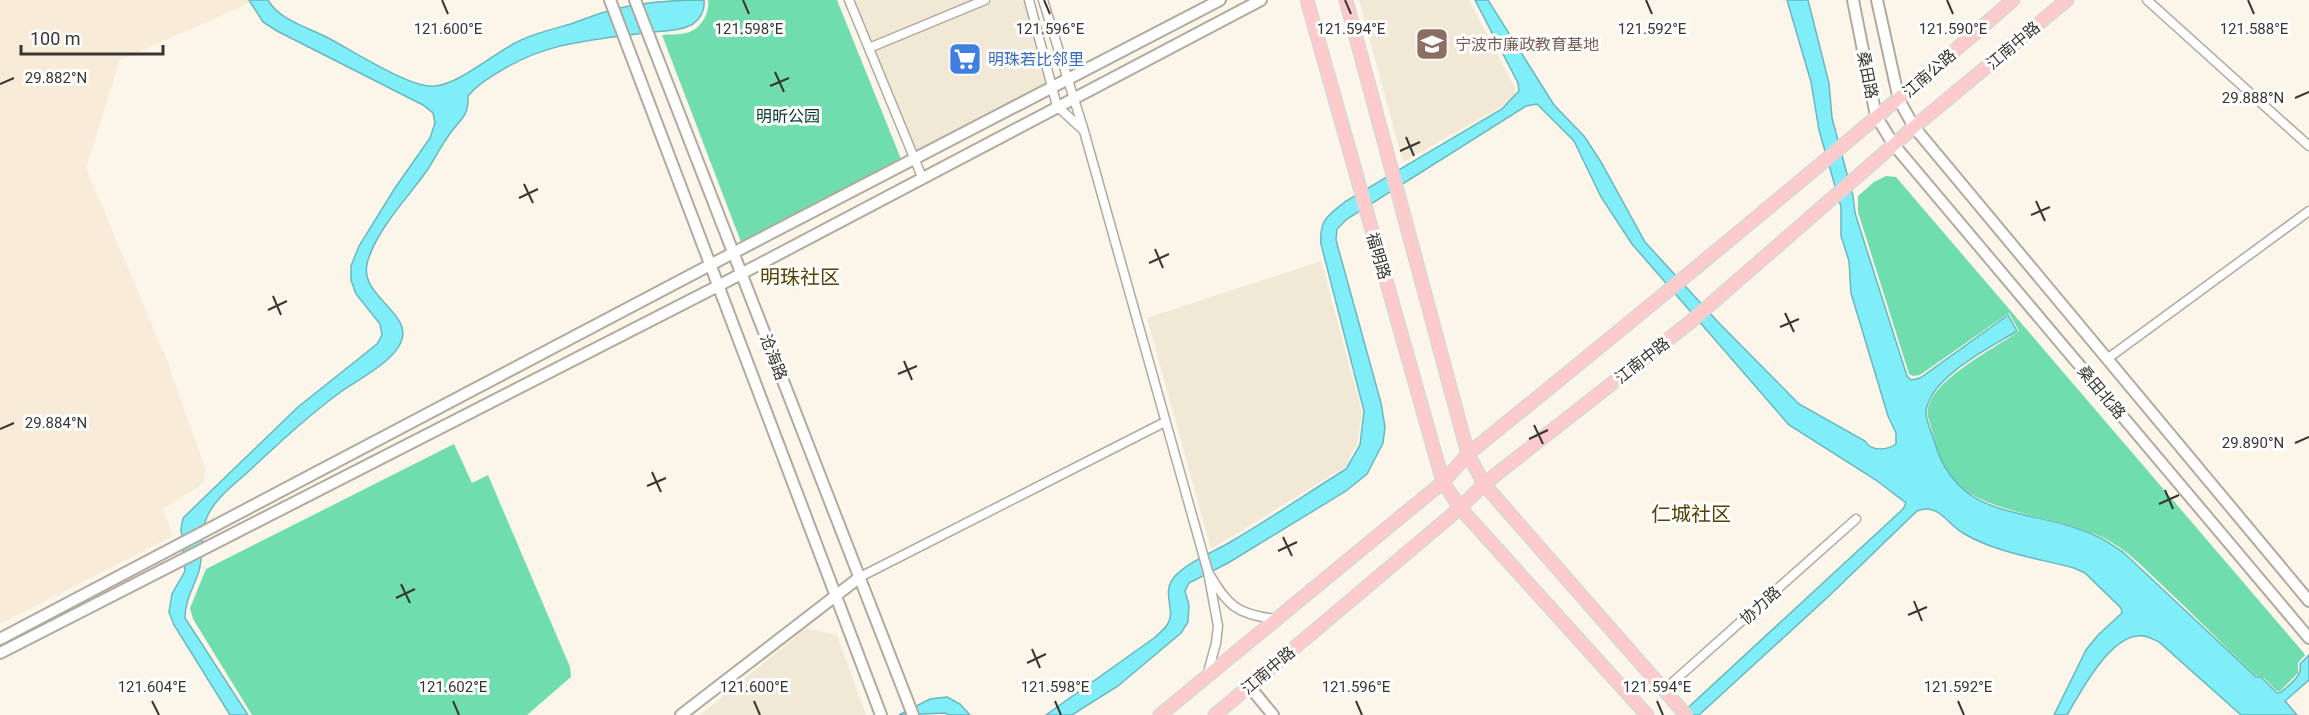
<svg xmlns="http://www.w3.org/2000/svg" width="2309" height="715" font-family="Roboto,'Noto Sans SC',sans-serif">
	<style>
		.built { fill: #f2e8d6 }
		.industrial { fill: #f8ebd7 }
		.green { fill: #6fddad }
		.water { fill: #7feef8; stroke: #6ab7bd; stroke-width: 1.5 }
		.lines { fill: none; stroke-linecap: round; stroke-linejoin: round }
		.street-casing { stroke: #b0aa9f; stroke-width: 11 }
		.secondary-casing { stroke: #b0aa9f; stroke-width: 14 }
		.primary-casing { stroke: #d7d7d6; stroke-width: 15 }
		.street { stroke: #fff; stroke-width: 8 }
		.secondary { stroke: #fff; stroke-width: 10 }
		.primary { stroke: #fdcbcb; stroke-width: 12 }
		.ticks { fill: none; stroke: #383632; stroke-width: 2 }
		.labels { text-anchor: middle; stroke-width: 6; stroke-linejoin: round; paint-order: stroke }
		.education-label { font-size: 16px; fill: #785e54; stroke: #fff; text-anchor: start }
		.street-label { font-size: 16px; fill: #383632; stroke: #fff }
		.shop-label { font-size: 16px; fill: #366cbe; stroke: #fff; text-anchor: start }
		.park-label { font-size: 16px; fill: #013724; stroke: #fff }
		.quarter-label { font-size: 20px; fill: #564200; stroke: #fff }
		.ticks-label { font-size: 15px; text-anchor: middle; fill: #383632; stroke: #fff; stroke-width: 6; stroke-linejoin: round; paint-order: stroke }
	</style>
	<rect width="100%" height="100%" fill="#fcf6ea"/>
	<g class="built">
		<path d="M852,0H980L869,45Z"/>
		<path d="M993,0H1025L1047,85L916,156L873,51Z"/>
		<path d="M1359,0H1469L1515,88V99L1403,162Z"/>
		<path d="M1321,261L1362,412L1357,444L1345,467L1211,549L1147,318Z"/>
		<path d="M806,628L837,635L866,715H700Z"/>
	</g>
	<path class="industrial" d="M0,0H256L120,60L86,168L168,363L205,468L204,483L163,509L173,536L0,624Z"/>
	<g class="green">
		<path d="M708,0H837L901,159L741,242L662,35C670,34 679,35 686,33C700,30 710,14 708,0Z"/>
		<path d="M1886,176L1896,177L2303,652L2305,655L2298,663V673L2280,691H2277L2264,678L2255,675C2224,646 2194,615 2163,586C2147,571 2132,555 2114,544C2068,513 1980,519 1948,473C1937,457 1934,435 1928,417C1921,384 1998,347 2019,331L2009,313L1920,375L1913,376L1909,374L1858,212V196L1874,182Z"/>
		<path d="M454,444L472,483L488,475L570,667L571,677L527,715H252L193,619L190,608L206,569Z"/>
	</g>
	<g class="water">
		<path d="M249,0H268C281,22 311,28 332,40C354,52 412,89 435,86C460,84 495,52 519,41C535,33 553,29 571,24C582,20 594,15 605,12C637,2 671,0 704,0C705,9 701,18 693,24C679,32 658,31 643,33C587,41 546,42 497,73C486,80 476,86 468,96C469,117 460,119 449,135C441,146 435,158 428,169C408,198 379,226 368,260C356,296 414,312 401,342C394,361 358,380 342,391C309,415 279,443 249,471C235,484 215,498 207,517C199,534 204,554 199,571C194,587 185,600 185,618L248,715H230L174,625L169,612L172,594L185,571L181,529L183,518L298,407L377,344L382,335L380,324L356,294L351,280V266L359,246L395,188L430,138L435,123L433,113L423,105L277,31L263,22Z"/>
		<path d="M1475,0H1488L1554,105L1584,136L1601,162L1645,242L1718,322L1799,404L1865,441C1871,452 1888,450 1896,444V433L1888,416L1851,293L1849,261L1841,236V207L1819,130L1811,82L1787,0H1808L1829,83L1832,118L1853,196L1855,213L1907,376L1911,380L1920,378L2008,315L2017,331C1991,347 1932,376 1926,410C1925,418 1931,432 1934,440C1955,517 2018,508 2079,529C2096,534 2109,543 2123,552L2256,677H2261L2277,693L2281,692C2289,685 2303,676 2300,664L2309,655V680L2285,701L2297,715H2241L2159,642C2152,639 2145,634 2137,636C2108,639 2080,693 2067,715H2054L2086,650L2098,635L2122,613L2121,608L2085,573L2074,568C2037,558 1996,553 1963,533C1947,524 1938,502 1917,511L1829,596L1699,715H1680L1903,509L1906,503L1876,480L1789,425L1632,244L1601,197L1574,141L1537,104L1526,106L1347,219L1337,229L1336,240L1381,403L1385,427L1383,443L1367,474L1346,491L1228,563L1189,583L1185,591L1189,605L1188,622L1181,633L1118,686L1072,715H1046L1154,638C1158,634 1164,630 1167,625C1178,609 1158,592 1177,574C1193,559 1214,552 1232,541C1271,518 1308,493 1346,469L1360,445L1364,411L1321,244C1319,219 1329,215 1346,201L1502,109L1519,91L1518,83Z"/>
		<path d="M947,697L960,704L970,715H949L945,713L899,715L930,699Z"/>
	</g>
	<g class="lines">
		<g class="street-casing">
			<g id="street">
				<path d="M849,0L922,177"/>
				<path d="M1029,0L1057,106L1082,129"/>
				<path d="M1043,0L1084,131L1208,572"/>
				<path d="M2147,0L2309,146"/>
				<path d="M869,48L985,0"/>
				<path d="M2107,359L2309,211"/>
				<path d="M860,577L1165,422"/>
				<path d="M1207,676L1216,643L1218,626L1208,572C1228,606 1237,615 1277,619"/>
				<path d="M1664,690L1856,519"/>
			</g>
		</g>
		<g class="secondary-casing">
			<g id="secondary">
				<path d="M610,0L881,715"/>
				<path d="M635,0L913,715"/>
				<path d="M1853,0L1876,116L1894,145L2309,638"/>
				<path d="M1877,0L1899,100L1914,127L2309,601"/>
				<path d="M0,639L710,265L1220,0"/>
				<path d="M0,653L718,286L1261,0"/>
				<path d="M1249,686L1273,715"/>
				<path d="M681,715L860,577"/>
			</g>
		</g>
		<g class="primary-casing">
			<g id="primary">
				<path d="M1307,0L1443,482L1460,508L1647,715"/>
				<path d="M1346,0L1468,454L1484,484L1502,505L1686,715"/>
				<path d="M1160,715L1443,482L1468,454C1652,305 1835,155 2013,0"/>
				<path d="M1215,715L1460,508L1484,484L1689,323L1914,127L2067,0"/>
			</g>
		</g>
		<use href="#street" class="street"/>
		<use href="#secondary" class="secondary"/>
		<use href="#primary" class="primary"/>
	</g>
	<path class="ticks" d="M442,0L448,14M743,0L749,14M1044,0L1050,14M1345,0L1351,14M1646,0L1652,14M1947,0L1953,14M2248,0L2254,14M775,72L784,92M0,84L14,78M770,86L789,78M2295,98L2309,92M1406,137L1414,156M1400,151L1420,142M524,184L533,203M519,198L538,189M2036,201L2045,221M2031,215L2050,207M1155,249L1163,268M1149,263L1169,254M273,296L281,315M268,310L287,301M1785,313L1794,332M1780,327L1799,319M904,361L912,380M898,374L917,366M1534,425L1543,444M0,429L14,423M1529,439L1548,430M2295,443L2309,437M652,472L661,492M647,486L666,478M2165,490L2173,509M2159,504L2179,495M1283,537L1292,556M1278,551L1297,542M401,584L410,603M396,598L415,589M1914,601L1922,621M1908,615L1927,607M1032,649L1040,668M1027,663L1046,654M152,701L159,715M453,701L459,715M754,701L760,715M1055,701L1061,715M1356,701L1362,715M1657,701L1663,715M1958,701L1964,715"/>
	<defs>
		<g id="university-square" transform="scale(1.725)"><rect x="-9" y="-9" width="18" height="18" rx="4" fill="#8d6e63" stroke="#fff"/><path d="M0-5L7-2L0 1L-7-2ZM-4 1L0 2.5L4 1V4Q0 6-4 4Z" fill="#fff"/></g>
		<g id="supermarket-square" transform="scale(1.725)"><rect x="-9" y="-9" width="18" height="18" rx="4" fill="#3f7fe0" stroke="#fff"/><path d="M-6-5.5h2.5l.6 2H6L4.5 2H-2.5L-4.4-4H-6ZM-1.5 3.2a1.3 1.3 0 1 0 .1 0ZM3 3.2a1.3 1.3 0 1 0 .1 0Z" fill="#fff"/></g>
	</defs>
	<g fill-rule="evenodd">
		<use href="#university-square" x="1432" y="44"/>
		<use href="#supermarket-square" x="965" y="59"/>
	</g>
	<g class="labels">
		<g class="education-label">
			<text x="1455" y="50">宁波市廉政教育基地</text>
		</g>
		<g class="street-label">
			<text transform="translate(2013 45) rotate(-40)" y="6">江南中路</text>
			<text transform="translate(1929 73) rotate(-41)" y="6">江南公路</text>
			<text transform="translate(1868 75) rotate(79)" y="6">桑田路</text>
			<text transform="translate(1379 256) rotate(74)" y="6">福明路</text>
			<text transform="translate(774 357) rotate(69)" y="6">沧海路</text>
			<text transform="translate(1642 360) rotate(-38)" y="6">江南中路</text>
			<text transform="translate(2102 392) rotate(50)" y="6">桑田北路</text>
			<text transform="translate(1760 605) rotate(-42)" y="6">协力路</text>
			<text transform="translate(1268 670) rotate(-40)" y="6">江南中路</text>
		</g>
		<g class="shop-label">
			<text x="988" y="65">明珠若比邻里</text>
		</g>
		<g class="park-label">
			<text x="788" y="122">明昕公园</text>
		</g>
		<g class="quarter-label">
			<text x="800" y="284">明珠社区</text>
			<text x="1691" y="521">仁城社区</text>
		</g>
	</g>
	<g class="ticks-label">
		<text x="448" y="34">121.600°E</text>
		<text x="1050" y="34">121.596°E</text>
		<text x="1652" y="34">121.592°E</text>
		<text x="1953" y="34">121.590°E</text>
		<text x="749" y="34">121.598°E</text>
		<text x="1351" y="34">121.594°E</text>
		<text x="2254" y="34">121.588°E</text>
		<text x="56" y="83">29.882°N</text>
		<text x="2253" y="103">29.888°N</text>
		<text x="56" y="428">29.884°N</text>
		<text x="2253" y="448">29.890°N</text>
		<text x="152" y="692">121.604°E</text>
		<text x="453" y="692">121.602°E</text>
		<text x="754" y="692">121.600°E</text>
		<text x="1055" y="692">121.598°E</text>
		<text x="1356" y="692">121.596°E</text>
		<text x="1657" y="692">121.594°E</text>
		<text x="1958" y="692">121.592°E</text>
	</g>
	<path d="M21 45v9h142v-9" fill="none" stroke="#383632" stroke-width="3"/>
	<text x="30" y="45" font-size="18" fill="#383632" stroke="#ffffff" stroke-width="4.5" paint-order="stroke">100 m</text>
</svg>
